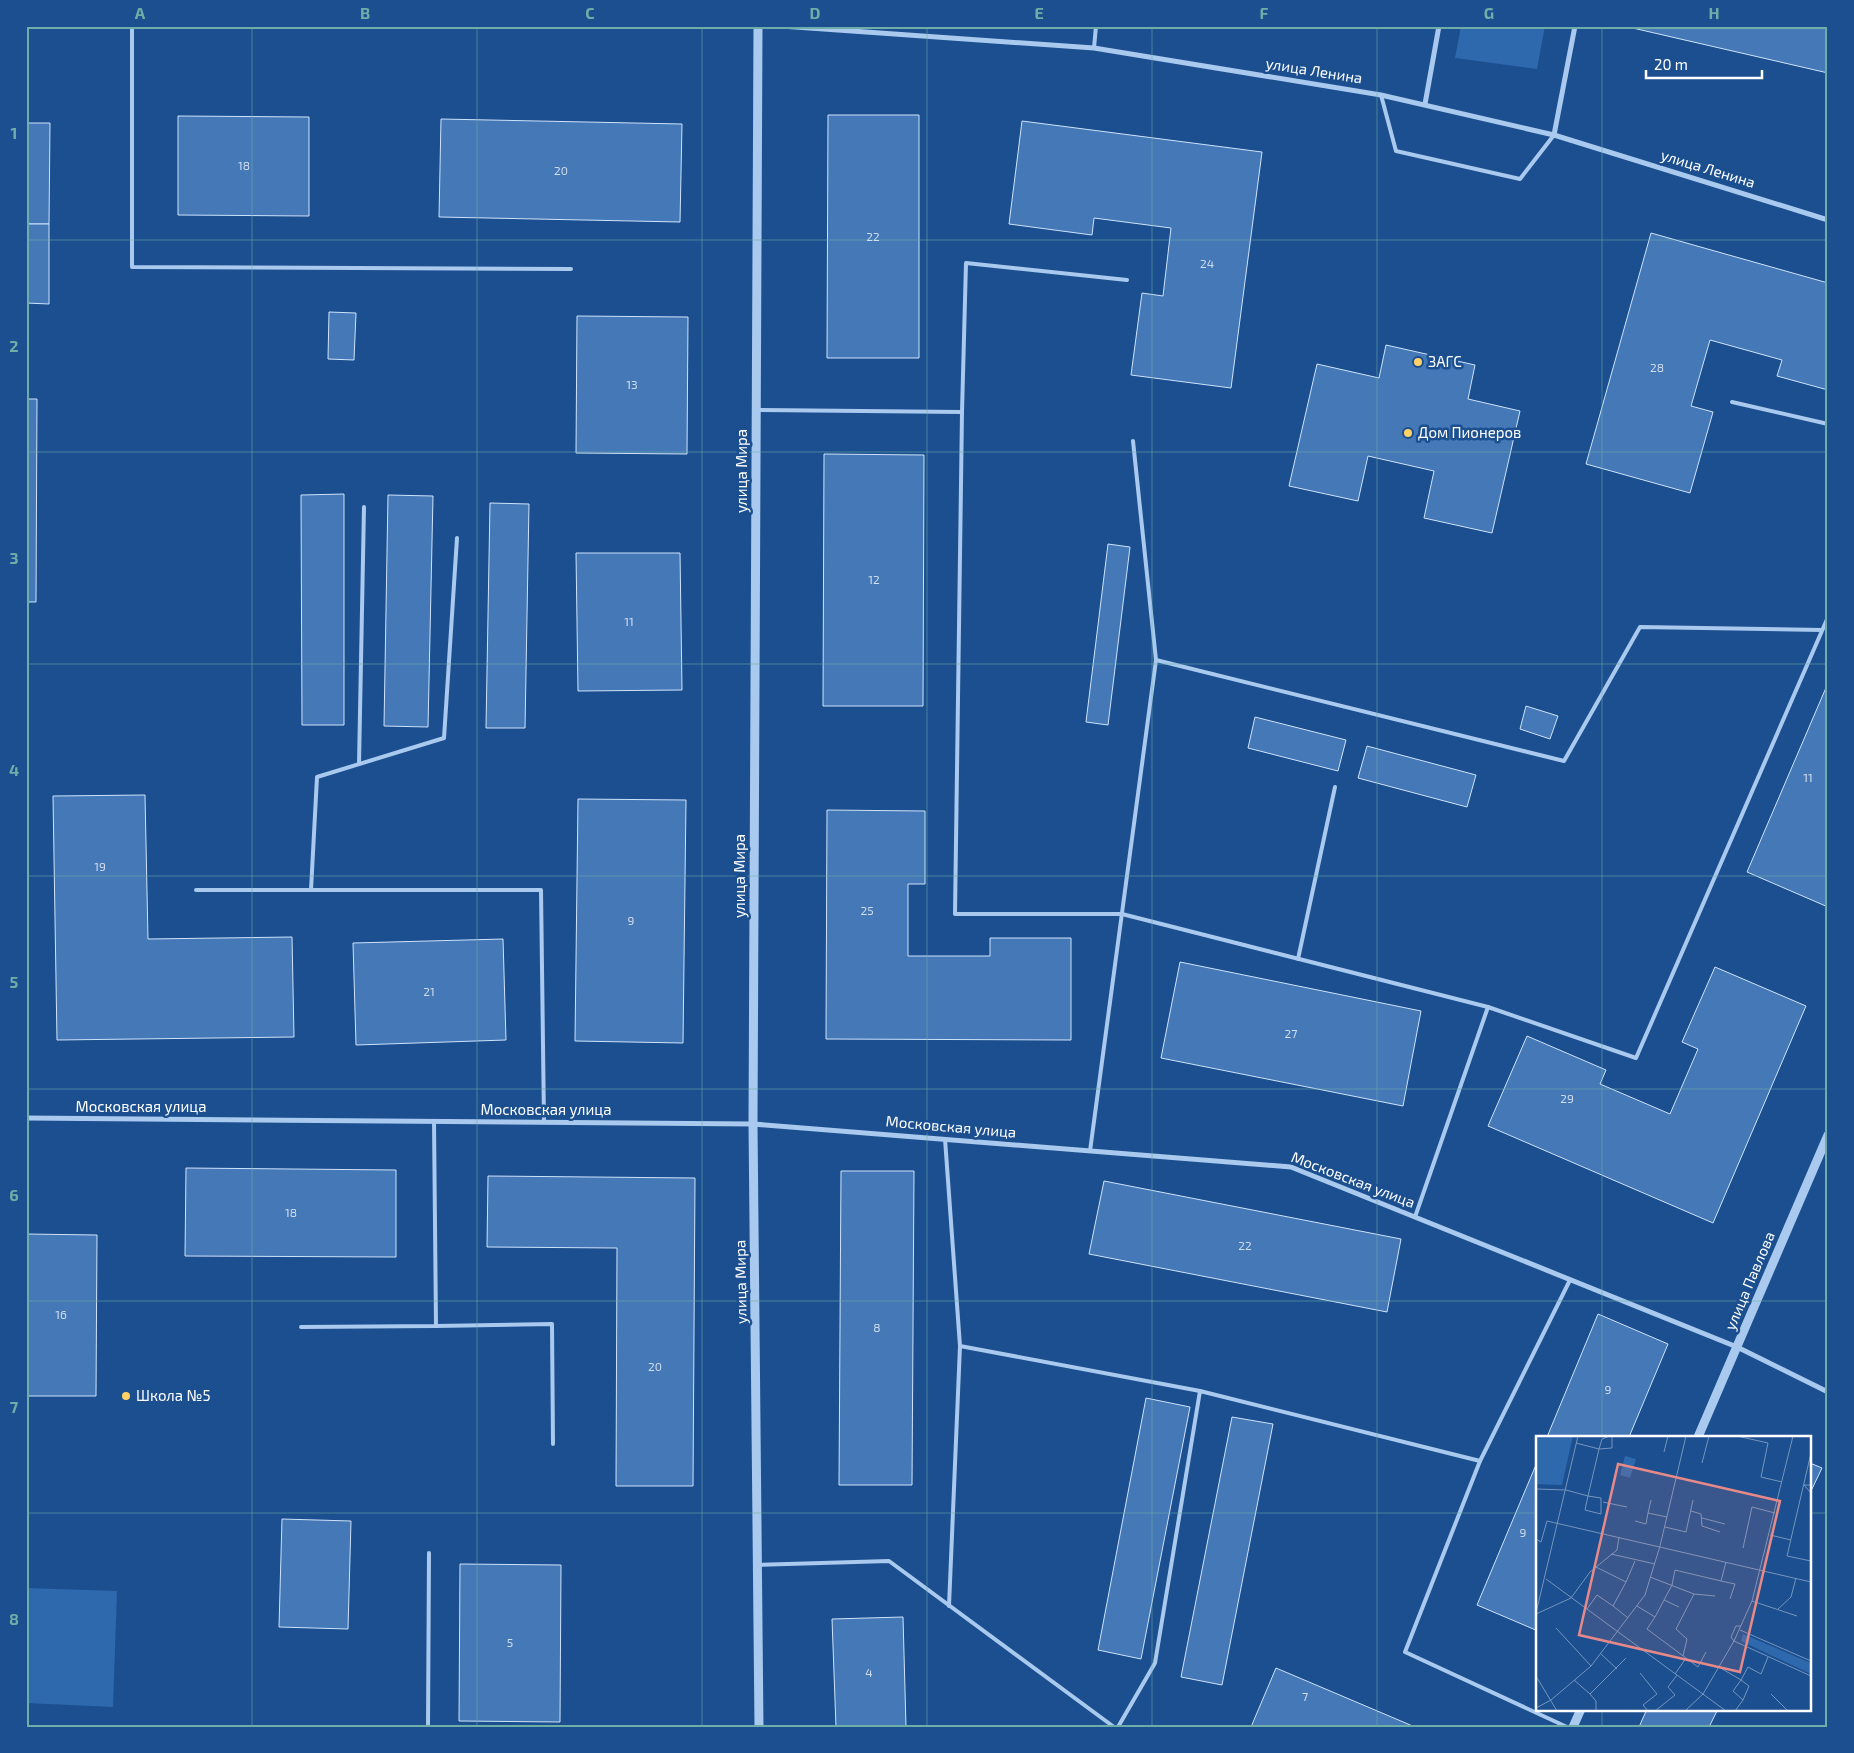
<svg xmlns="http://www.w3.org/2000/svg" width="1854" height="1753" font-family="'Exo 2',sans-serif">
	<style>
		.green { fill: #2e69ad }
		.building { fill: #4478b7; stroke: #cfe3fa }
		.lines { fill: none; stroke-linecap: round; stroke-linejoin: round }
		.service { stroke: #a9c9ee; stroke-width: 4 }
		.minor { stroke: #a9c9ee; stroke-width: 5 }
		.tertiary { stroke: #a9c9ee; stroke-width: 9 }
		.grid { fill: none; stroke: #6fada8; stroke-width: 1; stroke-opacity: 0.55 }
		.poi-dot { fill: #ffd166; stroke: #1b4f8f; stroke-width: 2 }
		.labels { text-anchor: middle; stroke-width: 5; stroke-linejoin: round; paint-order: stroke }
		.number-label { font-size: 12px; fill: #d0dded }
		.street-label { font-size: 15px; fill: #fff; stroke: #1b4f8f }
		.poi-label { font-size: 15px; fill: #fff; stroke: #1b4f8f; text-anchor: start }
		.inset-road { fill: none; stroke: #7695bc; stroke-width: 1 }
		.view { fill: #e88989; fill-opacity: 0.15; stroke: #e88989; stroke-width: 2.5 }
		.inset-edge { fill: none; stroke: #fff; stroke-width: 2.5 }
		.neatline { fill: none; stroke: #6fada8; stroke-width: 2 }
		.grid-label { font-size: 16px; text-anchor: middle; font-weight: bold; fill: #6fada8 }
	</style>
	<rect width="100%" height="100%" fill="#1b4f8f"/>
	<g class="green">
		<path d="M1461,26H1545L1537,69L1455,58Z"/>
		<path d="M26,1588L117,1591L113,1707L26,1703Z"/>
	</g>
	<g class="building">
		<path d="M1624,26H1828V73Z"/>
		<path d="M828,115H919V358H827Z"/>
		<path d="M178,116L309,117V216L178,215Z"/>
		<path d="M441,119L682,124L680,222L439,217Z"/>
		<path d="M1022,121L1262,152L1231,388L1131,375L1142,293L1163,296L1171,228L1094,218L1092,235L1009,224Z"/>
		<path d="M26,123H50L49,224H26Z"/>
		<path d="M26,224H49V304L26,303Z"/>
		<path d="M1651,233L1828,283V390L1777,376L1782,360L1710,340L1691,406L1713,412L1690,493L1586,464Z"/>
		<path d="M329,312L356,313L354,360L328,359Z"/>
		<path d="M577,316L688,317L687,454L576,453Z"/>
		<path d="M1386,345L1475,365L1468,399L1520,411L1492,533L1424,518L1434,471L1368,456L1358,501L1289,486L1317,364L1379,378Z"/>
		<path d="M26,399H37L36,602H26Z"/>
		<path d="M824,454L924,455L923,706H823Z"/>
		<path d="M344,494V725H302L301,495Z"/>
		<path d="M388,495L433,496L428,727L384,726Z"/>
		<path d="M490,503L529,504L525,728H486Z"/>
		<path d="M1108,544L1130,547L1108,725L1086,722Z"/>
		<path d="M576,553H680L682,690L578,691Z"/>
		<path d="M1828,683V907L1747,872Z"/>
		<path d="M1526,706L1558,716L1550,739L1520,729Z"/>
		<path d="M1255,717L1346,740L1338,771L1248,748Z"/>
		<path d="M1367,746L1476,775L1467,807L1358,778Z"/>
		<path d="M145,795L148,939L292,937L294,1037L57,1040L53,796Z"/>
		<path d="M578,799L686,800L683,1043L575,1041Z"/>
		<path d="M827,810L925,811V884H908V956H990V938H1071V1040L826,1039Z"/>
		<path d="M503,939L506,1040L356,1045L353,943Z"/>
		<path d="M1180,962L1421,1011L1403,1106L1161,1058Z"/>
		<path d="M1715,967L1806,1006L1713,1223L1488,1126L1527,1036L1606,1070L1600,1084L1670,1114L1698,1049L1682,1042Z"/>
		<path d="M186,1168L396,1170V1257L185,1256Z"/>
		<path d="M841,1171H914L912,1485H839Z"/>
		<path d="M488,1176L695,1178L693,1486H616L617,1248L487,1247Z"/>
		<path d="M1104,1181L1401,1239L1387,1312L1089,1254Z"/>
		<path d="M26,1234L97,1235L96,1396H26Z"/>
		<path d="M1598,1314L1668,1344L1629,1437H1547Z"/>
		<path d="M1146,1398L1190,1407L1141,1659L1098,1650Z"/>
		<path d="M1232,1417L1273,1424L1222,1685L1181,1677Z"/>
		<path d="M1538,1460V1631L1477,1605Z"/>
		<path d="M1810,1463L1822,1468L1810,1493Z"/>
		<path d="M282,1519L351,1521L348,1629L279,1627Z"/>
		<path d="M460,1564L561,1565L560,1722L459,1721Z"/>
		<path d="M903,1617L906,1727H836L832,1619Z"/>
		<path d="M1276,1668L1415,1727H1251Z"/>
		<path d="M1647,1709H1718L1709,1727H1639Z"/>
	</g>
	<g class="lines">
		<g class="service">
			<path d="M132,26V267L571,269"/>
			<path d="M1094,48L1096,26"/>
			<path d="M1381,95L1396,151L1520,179L1554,135"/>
			<path d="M1732,402L1828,424"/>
			<path d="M756,410L962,412L955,914H1122L1488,1007"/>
			<path d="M962,412L966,263L1127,280"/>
			<path d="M1156,660L1564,761L1640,627L1822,630"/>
			<path d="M359,764L364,507"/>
			<path d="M196,890H541L544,1122"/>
			<path d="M311,890L317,777L444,738L457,538"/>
			<path d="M1298,959L1335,787"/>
			<path d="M945,1139L960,1346L949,1606"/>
			<path d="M1090,1151L1156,660L1133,441"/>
			<path d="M1415,1217L1488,1007L1636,1058L1828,617"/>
			<path d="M436,1326L552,1324L553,1444"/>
			<path d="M301,1327L436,1326L434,1121"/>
			<path d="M960,1346L1200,1391"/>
			<path d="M1480,1461L1405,1652L1567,1727"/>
			<path d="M757,1565L889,1561L1114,1727"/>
			<path d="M428,1727L429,1553"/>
			<path d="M1118,1727L1155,1663L1200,1391L1480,1461L1570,1280"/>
		</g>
		<g class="minor">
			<path d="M781,26L1094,48L1381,95L1554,135L1828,220"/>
			<path d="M1425,104L1439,26"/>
			<path d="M1554,135L1575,26"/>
			<path d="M26,1118L753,1124L1291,1167L1737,1347L1828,1392"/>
		</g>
		<g class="tertiary">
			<path d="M758,26L753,1124L759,1727"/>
			<path d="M1698,1437L1828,1135"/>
			<path d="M1573,1727L1581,1709"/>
		</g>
	</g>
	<path class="grid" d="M252,26V1727M477,26V1727M702,26V1727M927,26V1727M1152,26V1727M1377,26V1727M1602,26V1437M26,240H1828M26,452H1828M26,664H1828M26,876H1828M26,1089H1828M26,1301H1828M26,1513H1538M1810,1513H1828M1602,1709V1727"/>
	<g class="poi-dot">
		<circle cx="1418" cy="362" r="5"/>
		<circle cx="1408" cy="433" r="5"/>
		<circle cx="126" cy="1396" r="5"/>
	</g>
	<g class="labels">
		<g class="number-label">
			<text x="244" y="170">18</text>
			<text x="561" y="175">20</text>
			<text x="873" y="241">22</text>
			<text x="1207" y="268">24</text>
			<text x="1657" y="372">28</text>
			<text x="632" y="389">13</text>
			<text x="874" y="584">12</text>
			<text x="629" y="626">11</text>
			<text x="1808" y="782">11</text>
			<text x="100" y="871">19</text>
			<text x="867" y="915">25</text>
			<text x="631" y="925">9</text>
			<text x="429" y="996">21</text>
			<text x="1291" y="1038">27</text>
			<text x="1567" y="1103">29</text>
			<text x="291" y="1217">18</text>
			<text x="1245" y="1250">22</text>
			<text x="61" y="1319">16</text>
			<text x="877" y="1332">8</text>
			<text x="655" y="1371">20</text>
			<text x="1608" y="1394">9</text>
			<text x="1523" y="1537">9</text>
			<text x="510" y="1647">5</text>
			<text x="869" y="1677">4</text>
			<text x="1305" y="1701">7</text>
		</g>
		<g class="street-label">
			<text transform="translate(1314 71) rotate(9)" y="5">улица Ленина</text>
			<text transform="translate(1708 169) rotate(17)" y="5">улица Ленина</text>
			<text transform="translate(742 471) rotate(-90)" y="5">улица Мира</text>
			<text transform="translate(740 876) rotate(-90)" y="5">улица Мира</text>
			<text x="141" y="1112">Московская улица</text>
			<text x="546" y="1115">Московская улица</text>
			<text transform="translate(951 1127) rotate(5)" y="5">Московская улица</text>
			<text transform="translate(1353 1180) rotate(21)" y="5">Московская улица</text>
			<text transform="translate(1750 1281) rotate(-67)" y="5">улица Павлова</text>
			<text transform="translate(741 1282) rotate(-91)" y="5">улица Мира</text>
		</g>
		<g class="poi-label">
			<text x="1428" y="367">ЗАГС</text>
			<text x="1418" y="438">Дом Пионеров</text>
			<text x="136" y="1401">Школа №5</text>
		</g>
	</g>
	<g transform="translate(1536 1436)">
		<rect width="275" height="275" fill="#1b4f8f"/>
		<path d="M0,0H37L26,49L0,48ZM89,20L100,23L94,42L84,39ZM207,198L275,227V238L205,205Z" fill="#2e69ad"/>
		<path class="inset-road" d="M74,0L66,3L63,13L76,12V0M201,0L232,7L225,41L246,46M128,16L132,0M275,17L251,120L275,125M166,27L173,0M275,49H268L275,57M1,53L30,54L52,60L65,62V78L49,74L52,60L63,13L40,7M115,64L112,77L131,81M67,66L91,71M155,75L165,78L166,90L184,96M166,82L189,88M99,85L110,88L112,77M129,91L150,96L157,64M234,99L255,104M0,103L5,106L11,85L275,146M207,112L216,71L239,77M75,118L119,128M60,131L90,146L77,170L92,182M114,141L158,158L179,160M10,143L190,275M185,145L199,148L194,163M90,146L99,125M128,164L143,171M216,165L261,180M101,170L119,181L111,193L162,231L170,216M51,173L61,159L77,170M241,174L255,161L260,142M0,177L42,0M0,178L35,162L54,136L81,114L83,101M119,181L136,149L139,134L185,145L190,126M205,190H200L195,201L198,205L275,240M20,192L55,230M204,194L275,225M65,218L81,233M147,220L151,203L140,193L158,158M183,231L205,244L212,231L225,238L232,221M104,237L121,258L107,269L112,275M139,238L150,222M0,240L21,275M38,244L54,258M235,258L252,275M0,272L15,264L55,230L109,159L124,110L150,0M60,275V265L54,258L90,222M119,275L139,259L132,251L141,239M149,275L167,258L198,205L216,165L257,0M199,275L207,264L197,255L205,244L213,250L207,264"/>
		<path class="view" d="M82,28L244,65L204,236L43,199Z"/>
		<rect width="275" height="275" class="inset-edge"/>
	</g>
	<rect width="1854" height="1753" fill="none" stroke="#1b4f8f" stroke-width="55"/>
	<path d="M1646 70v8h116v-8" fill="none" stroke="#ffffff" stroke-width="2.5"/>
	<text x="1654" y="70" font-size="15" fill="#ffffff" stroke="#1b4f8f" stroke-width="4" paint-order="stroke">20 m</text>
	<rect x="28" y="28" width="1798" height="1698" class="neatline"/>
	<g class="grid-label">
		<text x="140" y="19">A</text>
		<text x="365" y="19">B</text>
		<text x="590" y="19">C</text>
		<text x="815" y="19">D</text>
		<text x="1039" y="19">E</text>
		<text x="1264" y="19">F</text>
		<text x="1489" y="19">G</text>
		<text x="1714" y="19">H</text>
		<text x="14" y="139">1</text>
		<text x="14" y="352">2</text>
		<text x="14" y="564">3</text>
		<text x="14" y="776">4</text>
		<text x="14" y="988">5</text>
		<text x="14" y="1201">6</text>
		<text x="14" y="1413">7</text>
		<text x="14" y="1625">8</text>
	</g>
</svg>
